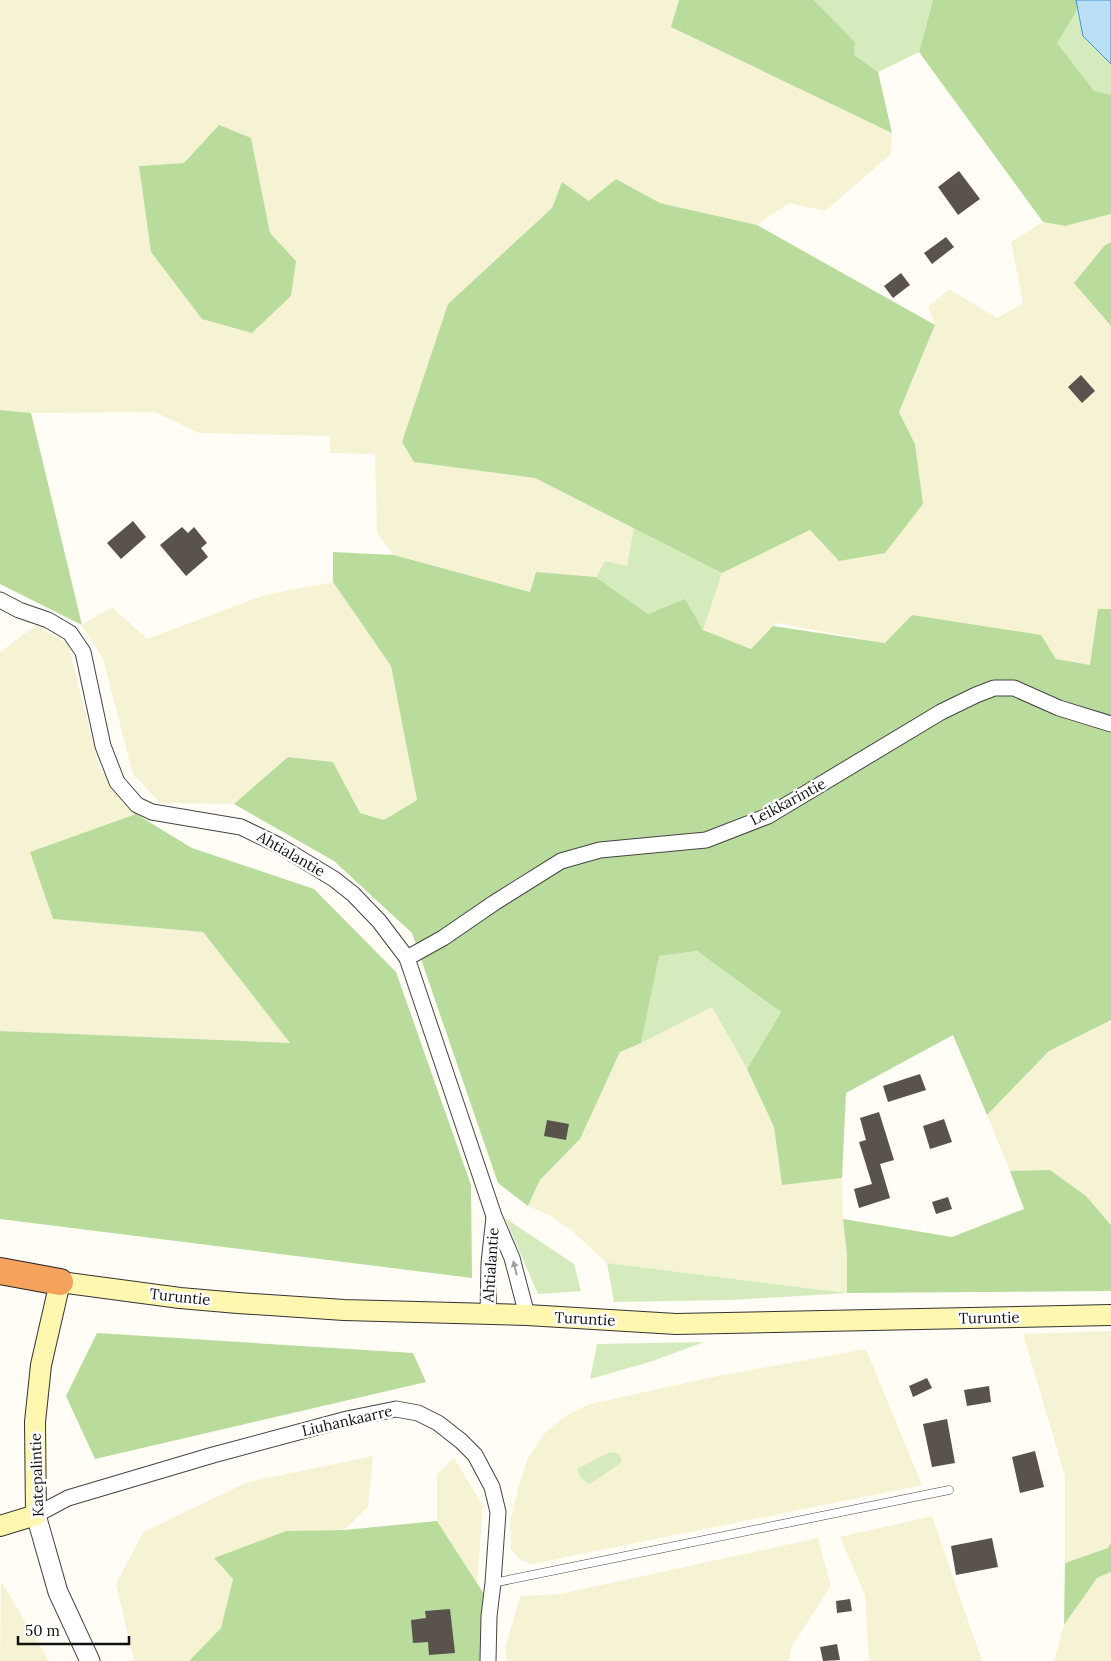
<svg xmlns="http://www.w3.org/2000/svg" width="1111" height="1661" font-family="Lora,serif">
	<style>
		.farmland { fill: #f6f3d4; fill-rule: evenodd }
		.green { fill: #d5ebbd }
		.forest { fill: #b9dc9c }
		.water { fill: #b9e0f7; stroke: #3f96cf }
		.building { fill: #5a524d }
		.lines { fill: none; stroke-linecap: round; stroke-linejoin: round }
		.service-casing { stroke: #444; stroke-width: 9 }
		.minor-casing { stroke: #444; stroke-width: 17 }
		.tertiary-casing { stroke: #444; stroke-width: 21 }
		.secondary-casing { stroke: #333; stroke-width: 22 }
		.motorway-casing { stroke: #222; stroke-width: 28 }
		.service { stroke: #fff; stroke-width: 8 }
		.minor { stroke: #fff; stroke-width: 15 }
		.tertiary { stroke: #fff; stroke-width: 19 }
		.secondary { stroke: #fff6b0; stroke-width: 20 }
		.motorway { stroke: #f5a25d; stroke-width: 26 }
		.oneway { fill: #a0a0a0 }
		.labels { text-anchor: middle; stroke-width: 5; stroke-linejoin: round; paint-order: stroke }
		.street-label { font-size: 15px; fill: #111; stroke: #fff }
	</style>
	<rect width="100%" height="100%" fill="#fffdf5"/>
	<g class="farmland">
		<path d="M0,0H679L672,27L892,133L891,154L825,211L789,203L757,225L660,203L617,179L589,201L562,183L552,208L448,304L414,462L535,478L634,527L627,566L605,561L596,577L537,572L531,592L394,555L377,533L375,454L330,453V436L199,433L155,412L31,413L0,410ZM251,138L270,233L296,262L139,166L184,163Z"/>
		<path d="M1111,214V242L1105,245L1075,283L1111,326V609H1098L1090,665L1056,659L885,643L776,623L751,649L703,630L722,573L810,530L839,561L915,444L899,412L935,325L928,307L949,289L997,318L1023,303L1011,242L1043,222L1065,226Z"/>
		<path d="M333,582L391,666L417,800L384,820L360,813L333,762L289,757L234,804L160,803L133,774L103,659L82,625L112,607L147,639L265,595Z"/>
		<path d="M36,625L68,644L99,767L136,814L31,852L53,919L203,932L290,1043L0,1031V652Z"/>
		<path d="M712,1007L747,1069L774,1127L782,1185L842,1178L843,1219L847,1255V1293L607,1263L572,1231L549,1215L528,1206L540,1180L580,1139L620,1052Z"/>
		<path d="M1111,1020V1225L1086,1196L1050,1170L1010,1171L987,1115L1049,1051Z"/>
		<path d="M1111,1331V1542L1108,1548L1065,1563V1476L1023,1334Z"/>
		<path d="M866,1349L922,1485L532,1564L520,1560L511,1549L510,1521L519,1485L528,1458L544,1434L565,1416L590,1404L718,1376ZM610,1452L601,1476L590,1484L578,1469Z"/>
		<path d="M373,1456L368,1507L344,1530L286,1531L214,1558L233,1579L221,1628L189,1661H134L116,1584L143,1532L248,1482Z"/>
		<path d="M454,1458L483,1506L477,1583L437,1521V1474Z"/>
		<path d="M932,1516L982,1661H869L865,1595L840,1537Z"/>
		<path d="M818,1538L831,1586L792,1646L789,1661H507L505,1649L520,1596L560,1594Z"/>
		<path d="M1111,1572V1661H1054L1064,1625L1097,1578Z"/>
		<path d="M1,1581L49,1661H0Z"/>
	</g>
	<g class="green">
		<path d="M814,0H933L919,52L878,72L853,55L855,42Z"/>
		<path d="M1048,0H1111V105L1084,94L1046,38Z"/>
		<path d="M634,527L722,573L703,630L685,600L648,614L596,577L605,561L627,566Z"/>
		<path d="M697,951L781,1012L747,1069L712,1007L641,1043L658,956Z"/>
		<path d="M505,1218L574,1264L581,1291L538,1294Z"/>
		<path d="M607,1263L847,1293L732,1300L614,1302Z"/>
		<path d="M704,1342L653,1361L590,1379L597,1344Z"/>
		<path d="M610,1452L619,1454L622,1462L590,1484L581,1478L577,1469Z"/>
	</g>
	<g class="forest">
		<path d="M679,0H814L855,42L854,55L878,72L892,133L671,27Z"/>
		<path d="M933,0H1076L1078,8L1057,43L1094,91L1111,95V214L1065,226L1043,222L919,52Z"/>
		<path d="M219,125L251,138L270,233L296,261L291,296L252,333L202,319L151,252L139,166L184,163Z"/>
		<path d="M616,179L660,203L757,225L935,325L899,412L915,444L923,504L885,553L839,561L810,530L722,573L535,478L414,462L402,442L448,304L552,208L562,182L589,201Z"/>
		<path d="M1111,242V326L1074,283L1105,245Z"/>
		<path d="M0,410L31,413L82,625L0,584Z"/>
		<path d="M333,552L394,555L530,592L536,572L596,577L648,614L685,599L703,630L751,649L773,626L885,643L912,615L1041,635L1056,659L1090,665L1098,609H1111V1020L1049,1051L987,1115L953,1035L846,1093L842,1178L782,1185L774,1127L747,1069L781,1012L697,951L659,956L641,1043L620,1052L580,1139L540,1180L528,1206L498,1183L412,933L334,861L234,804L288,757L333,762L360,813L384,820L417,800L391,666L333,582Z"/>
		<path d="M136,814L192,848L314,889L396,972L471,1185L472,1278L0,1219V1031L290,1043L203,932L53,919L30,852Z"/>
		<path d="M1050,1170L1086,1196L1111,1225V1291L847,1293V1255L843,1219L952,1237L1024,1209L1010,1171Z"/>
		<path d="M97,1333L413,1353L426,1382L95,1459L66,1396Z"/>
		<path d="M437,1521L484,1594L485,1661H189L221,1628L233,1579L214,1558L286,1531L344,1530Z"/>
		<path d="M1111,1542V1572L1097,1578L1064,1625L1065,1563L1108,1548Z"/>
	</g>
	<path class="water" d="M1076,0H1111V64L1083,36Z"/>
	<g class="building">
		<path d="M959,171L980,199L958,215L938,187Z"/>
		<path d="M946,237L954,247L932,264L924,253Z"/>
		<path d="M901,273L910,285L893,298L884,286Z"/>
		<path d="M1081,375L1095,391L1082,403L1068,387Z"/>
		<path d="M133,521L146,537L121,559L107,543Z"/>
		<path d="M182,527L188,533L194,527L207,543L201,548L208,557L186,576L160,545Z"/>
		<path d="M920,1074L926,1090L888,1102L883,1086Z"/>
		<path d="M879,1112L894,1160L880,1164L890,1198L859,1208L854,1189L872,1184L859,1142L866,1140L860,1118Z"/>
		<path d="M944,1119L952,1142L930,1149L923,1126Z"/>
		<path d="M547,1120L569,1124L566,1140L544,1136Z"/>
		<path d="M948,1197L952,1209L936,1214L932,1202Z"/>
		<path d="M927,1378L932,1388L913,1397L909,1386Z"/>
		<path d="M989,1386L991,1402L967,1406L964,1390Z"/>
		<path d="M947,1419L955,1463L932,1467L923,1424Z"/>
		<path d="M1035,1451L1044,1487L1020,1493L1012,1457Z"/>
		<path d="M992,1538L998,1567L956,1575L951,1546Z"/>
		<path d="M850,1599L852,1611L837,1613L836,1601Z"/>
		<path d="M450,1609L455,1653L429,1655L428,1642L413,1643L411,1620L426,1618L425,1611Z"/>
		<path d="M837,1644L840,1660L823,1661L820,1647Z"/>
	</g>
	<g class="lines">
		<g class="service-casing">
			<path id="service" d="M493,1583L949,1490"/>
		</g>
		<g class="minor-casing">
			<g id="minor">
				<path d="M0,600L19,610L48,620L70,633L83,652L103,746L117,782L137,805L152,812L241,827L278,845L334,879L353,894L379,921L407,958L494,1216L512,1258L527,1315"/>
				<path d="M407,958L443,938L494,903L561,861L600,850L706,840L768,816L941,712L976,695L994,688H1014L1059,708L1111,724"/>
				<path d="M488,1314L489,1263L494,1217"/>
				<path d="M36,1515L68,1498L213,1455L347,1419L396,1409L418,1413L438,1423L461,1441L475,1455L492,1487L498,1512L493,1583L489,1616L488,1661"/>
			</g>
		</g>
		<g class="tertiary-casing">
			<path id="tertiary" d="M36,1515L58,1592L90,1661"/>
		</g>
		<g class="secondary-casing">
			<path id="secondary" d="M0,1526L36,1515L35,1422L41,1365L60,1282L180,1298L238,1303L344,1310L527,1315L676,1324L1111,1315"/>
		</g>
		<g class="motorway-casing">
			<path id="motorway" d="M0,1271L60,1282"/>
		</g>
		<use href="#service" class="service"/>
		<use href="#minor" class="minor"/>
		<use href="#tertiary" class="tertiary"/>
		<use href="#secondary" class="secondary"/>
		<use href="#motorway" class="motorway"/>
	</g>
	<defs><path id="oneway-solid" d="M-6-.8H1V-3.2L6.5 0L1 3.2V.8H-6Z" transform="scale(1.25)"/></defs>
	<use class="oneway" href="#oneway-solid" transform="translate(515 1268) rotate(-104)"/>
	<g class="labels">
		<g class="street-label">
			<text transform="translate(788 802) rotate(-28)" y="5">Leikkarintie</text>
			<text transform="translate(291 854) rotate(30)" y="5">Ahtialantie</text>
			<text transform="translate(491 1265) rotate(-86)" y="5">Ahtialantie</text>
			<text transform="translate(180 1297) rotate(6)" y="5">Turuntie</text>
			<text transform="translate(989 1318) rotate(-1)" y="5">Turuntie</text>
			<text transform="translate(585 1319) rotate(3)" y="5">Turuntie</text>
			<text transform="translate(347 1421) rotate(-13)" y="5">Liuhankaarre</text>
			<text transform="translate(37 1475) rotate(-92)" y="5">Katepalintie</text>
		</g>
	</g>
	<path d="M18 1636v8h111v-8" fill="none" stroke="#111111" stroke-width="2.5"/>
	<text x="25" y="1636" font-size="15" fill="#111111" stroke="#ffffff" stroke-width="4" paint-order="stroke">50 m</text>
</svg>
